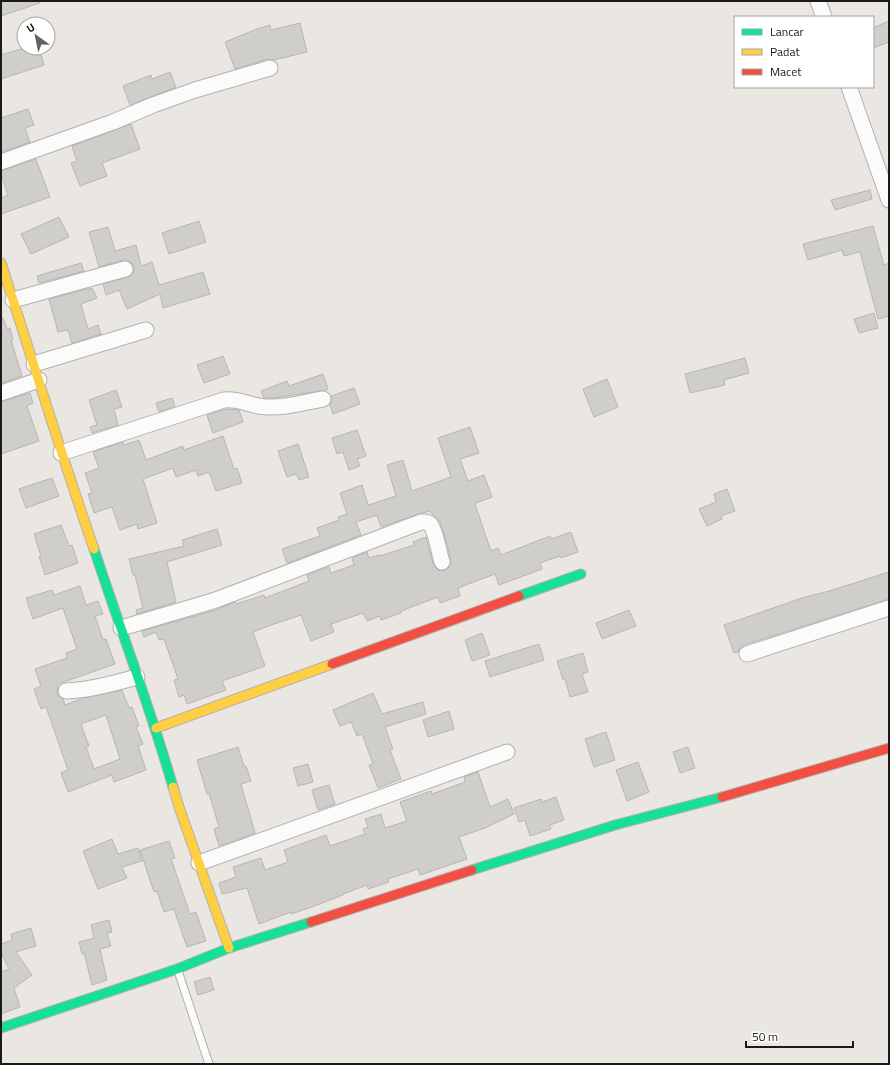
<svg xmlns="http://www.w3.org/2000/svg" width="890" height="1065" font-family="'Titillium Web',sans-serif">
	<style>
		.building { fill: #d0cecb; stroke: #b8b6b2; fill-rule: evenodd }
		.lines { fill: none; stroke-linecap: round; stroke-linejoin: round }
		.lane-casing { stroke: #b3b1ad; stroke-width: 9 }
		.street-casing { stroke: #b3b1ad; stroke-width: 17 }
		.fast-casing { stroke: #b3b1ad; stroke-width: 11 }
		.slow-casing { stroke: #b3b1ad; stroke-width: 11 }
		.jam-casing { stroke: #b3b1ad; stroke-width: 11 }
		.lane { stroke: #fcfbfb; stroke-width: 7 }
		.street { stroke: #fcfbfb; stroke-width: 15 }
		.fast { stroke: #16e098; stroke-width: 9 }
		.slow { stroke: #ffcf43; stroke-width: 9 }
		.jam { stroke: #f24e42; stroke-width: 9 }
	</style>
	<rect width="100%" height="100%" fill="#eae7e2"/>
	<g class="building">
		<path d="M1,1H40V3L1,16Z"/>
		<path d="M889,21V42L873,48V28Z"/>
		<path d="M300,23L307,52L274,60L267,59L235,69L225,42L257,29L270,25L271,30Z"/>
		<path d="M24,48H39L44,65L1,79V55Z"/>
		<path d="M170,72L176,87L130,105L123,86L151,75L152,79Z"/>
		<path d="M28,109L34,125L25,128L30,142L1,152V118Z"/>
		<path d="M131,124L140,149L102,163L107,176L80,186L71,163L77,161L72,146Z"/>
		<path d="M36,159L50,197L1,214V198L8,195L1,174V171Z"/>
		<path d="M870,190L872,199L835,210L831,200Z"/>
		<path d="M59,217L69,237L31,254L21,234Z"/>
		<path d="M199,221L206,242L169,254L162,233Z"/>
		<path d="M873,226L884,265L889,263V316L878,319L860,252L844,256L842,250L808,260L803,244Z"/>
		<path d="M108,227L115,251L136,245L141,266L152,262L159,285L203,272L210,294L163,308L160,294L127,309L119,290L106,295L103,284L131,276L134,272V266L132,263L128,260H123L99,267L89,232Z"/>
		<path d="M81,263L84,271L39,283L37,276Z"/>
		<path d="M92,288L97,298L81,304L88,329L98,325L101,334L72,343L68,330L58,332L49,299Z"/>
		<path d="M874,313L878,328L859,333L854,319Z"/>
		<path d="M1,318H3L7,329L10,328L13,340H11L22,376L1,383Z"/>
		<path d="M223,356L230,374L204,383L197,365Z"/>
		<path d="M745,358L749,373L724,380L725,385L690,393L685,374Z"/>
		<path d="M323,374L328,389L326,390L274,398H264L261,391L287,381L289,386Z"/>
		<path d="M607,379L618,407L594,417L583,389Z"/>
		<path d="M354,388L360,404L333,414L330,405L332,402L331,396Z"/>
		<path d="M116,390L122,407L114,409L118,425L92,433L90,427L97,425L89,400Z"/>
		<path d="M30,393L33,403L27,406L39,441L1,454V402Z"/>
		<path d="M172,398L175,406L159,412L156,403Z"/>
		<path d="M226,409L239,410L243,422L213,433L207,415Z"/>
		<path d="M470,427L479,453L460,459L468,481L484,475L492,497L476,503L475,504L491,551L498,548L501,555L550,536L551,539L571,532L578,552L561,558L560,556L540,563L542,569L499,585L495,574L458,588L460,596L440,603L438,597L401,611V613L381,620L380,616L367,621L363,613L331,624L334,632L311,641L301,615L274,624L253,632L265,666L222,681L226,690L187,704L184,695L179,697L174,680L178,679L164,639L159,640L156,632L144,637L142,631L216,610L235,602L236,604L264,595L265,598L309,581L307,575L329,567L331,573L354,565L352,558L367,552L369,558L380,555V556L414,545L413,542L426,537L433,564L436,568L440,571H444L448,568L451,565V560L444,534L440,522L436,517L432,514L430,511L418,514L381,527L377,515L356,522L361,535L287,563L282,549L320,536L317,528L339,520L338,517L347,514L340,493L362,485L368,505L396,496L387,465L403,460L412,491L451,477L438,438Z"/>
		<path d="M357,430L366,456L357,459L360,466L349,470L343,452L337,454L332,438Z"/>
		<path d="M223,436L234,469L237,468L242,483L216,491L209,472L198,476L196,470L176,477L173,468L143,479L157,523L138,529L137,524L120,530L112,507L94,513L88,494L92,493L85,473L99,468L93,452L123,442L124,445L139,440L146,460L183,446L184,450Z"/>
		<path d="M298,444L309,477L299,480L296,474L287,477L278,451Z"/>
		<path d="M52,478L59,496L26,508L19,489Z"/>
		<path d="M727,489L735,511L721,516L722,519L707,526L699,509L716,502L714,494Z"/>
		<path d="M61,525L69,546L72,545L78,563L45,575L39,556H41L34,534Z"/>
		<path d="M217,529L222,545L167,562L176,602L137,614L136,610L143,608L135,575H133L129,559L184,546L182,540Z"/>
		<path d="M889,572V599L744,645L740,648L738,652L734,653L724,625L802,598L829,591Z"/>
		<path d="M80,586L86,605L98,601L103,614L95,616L103,640L106,639L115,664L58,684L57,691L58,696L63,699L65,705L83,698L122,690L129,708L132,707L139,726L136,727L143,744L138,746L146,770L114,782L112,775L68,792L61,773L68,770L46,707L41,709L34,689L41,686L35,669L67,658L66,653L77,649L63,608L33,619L26,598L52,590L54,595ZM106,715L120,759L94,769L86,747L89,746L81,724Z"/>
		<path d="M629,610L636,626L602,639L596,623Z"/>
		<path d="M482,633L490,655L472,661L465,640Z"/>
		<path d="M539,644L544,660L490,677L485,661Z"/>
		<path d="M583,653L588,672L582,674L588,692L570,697L565,679L563,680L557,661Z"/>
		<path d="M373,693L382,714L423,702L426,714L385,727L393,749L390,750L401,779L378,788L369,765L373,764L362,734L357,736L351,722L340,726L333,710Z"/>
		<path d="M449,711L454,729L428,737L423,720Z"/>
		<path d="M606,732L615,760L594,767L585,739Z"/>
		<path d="M238,747L244,766H246L251,781L241,784L255,833L219,846L214,829L219,827L209,793L207,794L197,760Z"/>
		<path d="M688,747L695,768L680,773L673,752Z"/>
		<path d="M638,762L649,792L627,801L616,770Z"/>
		<path d="M308,764L313,782L298,786L293,768Z"/>
		<path d="M478,772L490,807L508,799L514,814L485,828L459,837L467,859L420,875L418,869L388,879L389,882L368,889L367,885L343,894V895L309,908L291,914V912L259,924L247,888L222,894L219,883L236,877L233,867L261,858L265,870L288,862L284,850L326,835L330,846L365,834L363,829L368,827L365,819L381,814L385,828L407,821L400,802L431,791L432,794L465,782L464,777Z"/>
		<path d="M329,785L335,804L318,810L312,790Z"/>
		<path d="M556,797L564,820L550,825L551,829L530,836L525,820L519,822L514,808L541,799L542,802Z"/>
		<path d="M112,839L118,854L138,848L142,861L122,867L127,878L98,889L83,851Z"/>
		<path d="M169,841L175,858L171,859L190,914L196,912L206,941L187,947L174,909L164,912L157,891L154,892L140,850Z"/>
		<path d="M109,920L112,932L107,933L111,946L100,949L107,980L92,985L84,953L82,954L79,942L94,938L91,925Z"/>
		<path d="M31,928L36,946L16,952L32,975L14,988L20,1007L1,1014V972L9,969L6,963L1,952V944L12,940L11,934Z"/>
		<path d="M210,977L214,990L198,995L194,982Z"/>
	</g>
	<g class="lines">
		<g class="lane-casing">
			<path id="lane" d="M178,971L209,1064"/>
		</g>
		<g class="street-casing">
			<g id="street">
				<path d="M818,1L824,17"/>
				<path d="M849,87L889,200"/>
				<path d="M1,162L113,122L153,105L195,90L270,68"/>
				<path d="M13,300L125,269"/>
				<path d="M34,364L146,330"/>
				<path d="M1,393L39,380"/>
				<path d="M61,453L224,400C240,398 252,407 267,407C286,408 305,402 323,399"/>
				<path d="M121,628L213,601L421,522C424,522 427,521 430,524C436,531 439,553 442,562"/>
				<path d="M747,654L889,608"/>
				<path d="M66,691C91,690 114,683 137,677"/>
				<path d="M199,863L507,752"/>
			</g>
		</g>
		<g class="fast-casing">
			<g id="fast">
				<path d="M94,549C120,628 150,707 173,787"/>
				<path d="M519,596L581,574"/>
				<path d="M472,870L615,825L722,797"/>
				<path d="M1,1028L177,969L229,948L311,922"/>
			</g>
		</g>
		<g class="slow-casing">
			<g id="slow">
				<path d="M1,263C32,358 61,454 94,549"/>
				<path d="M156,728L332,664"/>
				<path d="M173,787L180,810L229,948"/>
			</g>
		</g>
		<g class="jam-casing">
			<g id="jam">
				<path d="M332,664L519,596"/>
				<path d="M722,797L889,748"/>
				<path d="M311,922L472,870"/>
			</g>
		</g>
		<use href="#lane" class="lane"/>
		<use href="#street" class="street"/>
		<use href="#fast" class="fast"/>
		<use href="#slow" class="slow"/>
		<use href="#jam" class="jam"/>
	</g>
	<rect width="890" height="1065" fill="none" stroke="#1b1a16" stroke-width="4"/>
	<rect x="734" y="16" width="140" height="72" fill="#ffffff" stroke="#a4a3a2"/>
	<rect x="742" y="29" width="20" height="6" fill="#16e098" stroke="#a4a3a2"/>
	<text x="770" y="36" font-size="12" fill="#1b1a16">Lancar</text>
	<rect x="742" y="49" width="20" height="6" fill="#ffcf43" stroke="#a4a3a2"/>
	<text x="770" y="56" font-size="12" fill="#1b1a16">Padat</text>
	<rect x="742" y="69" width="20" height="6" fill="#f24e42" stroke="#a4a3a2"/>
	<text x="770" y="76" font-size="12" fill="#1b1a16">Macet</text>
	<g transform="translate(36 36) rotate(327)"><circle r="19" fill="#ffffff" stroke="#a4a3a2"/>
	<path d="M0-3L7 15L0 10L-7 15Z" fill="#63625d"/>
	<text y="-6" font-size="11" font-weight="bold" text-anchor="middle" fill="#1b1a16">U</text>
	</g>
	<path d="M746 1041v6h107v-6" fill="none" stroke="#1b1a16" stroke-width="2"/>
	<text x="752" y="1041" font-size="12" fill="#1b1a16" stroke="#ffffff" stroke-width="3" paint-order="stroke">50 m</text>
</svg>
